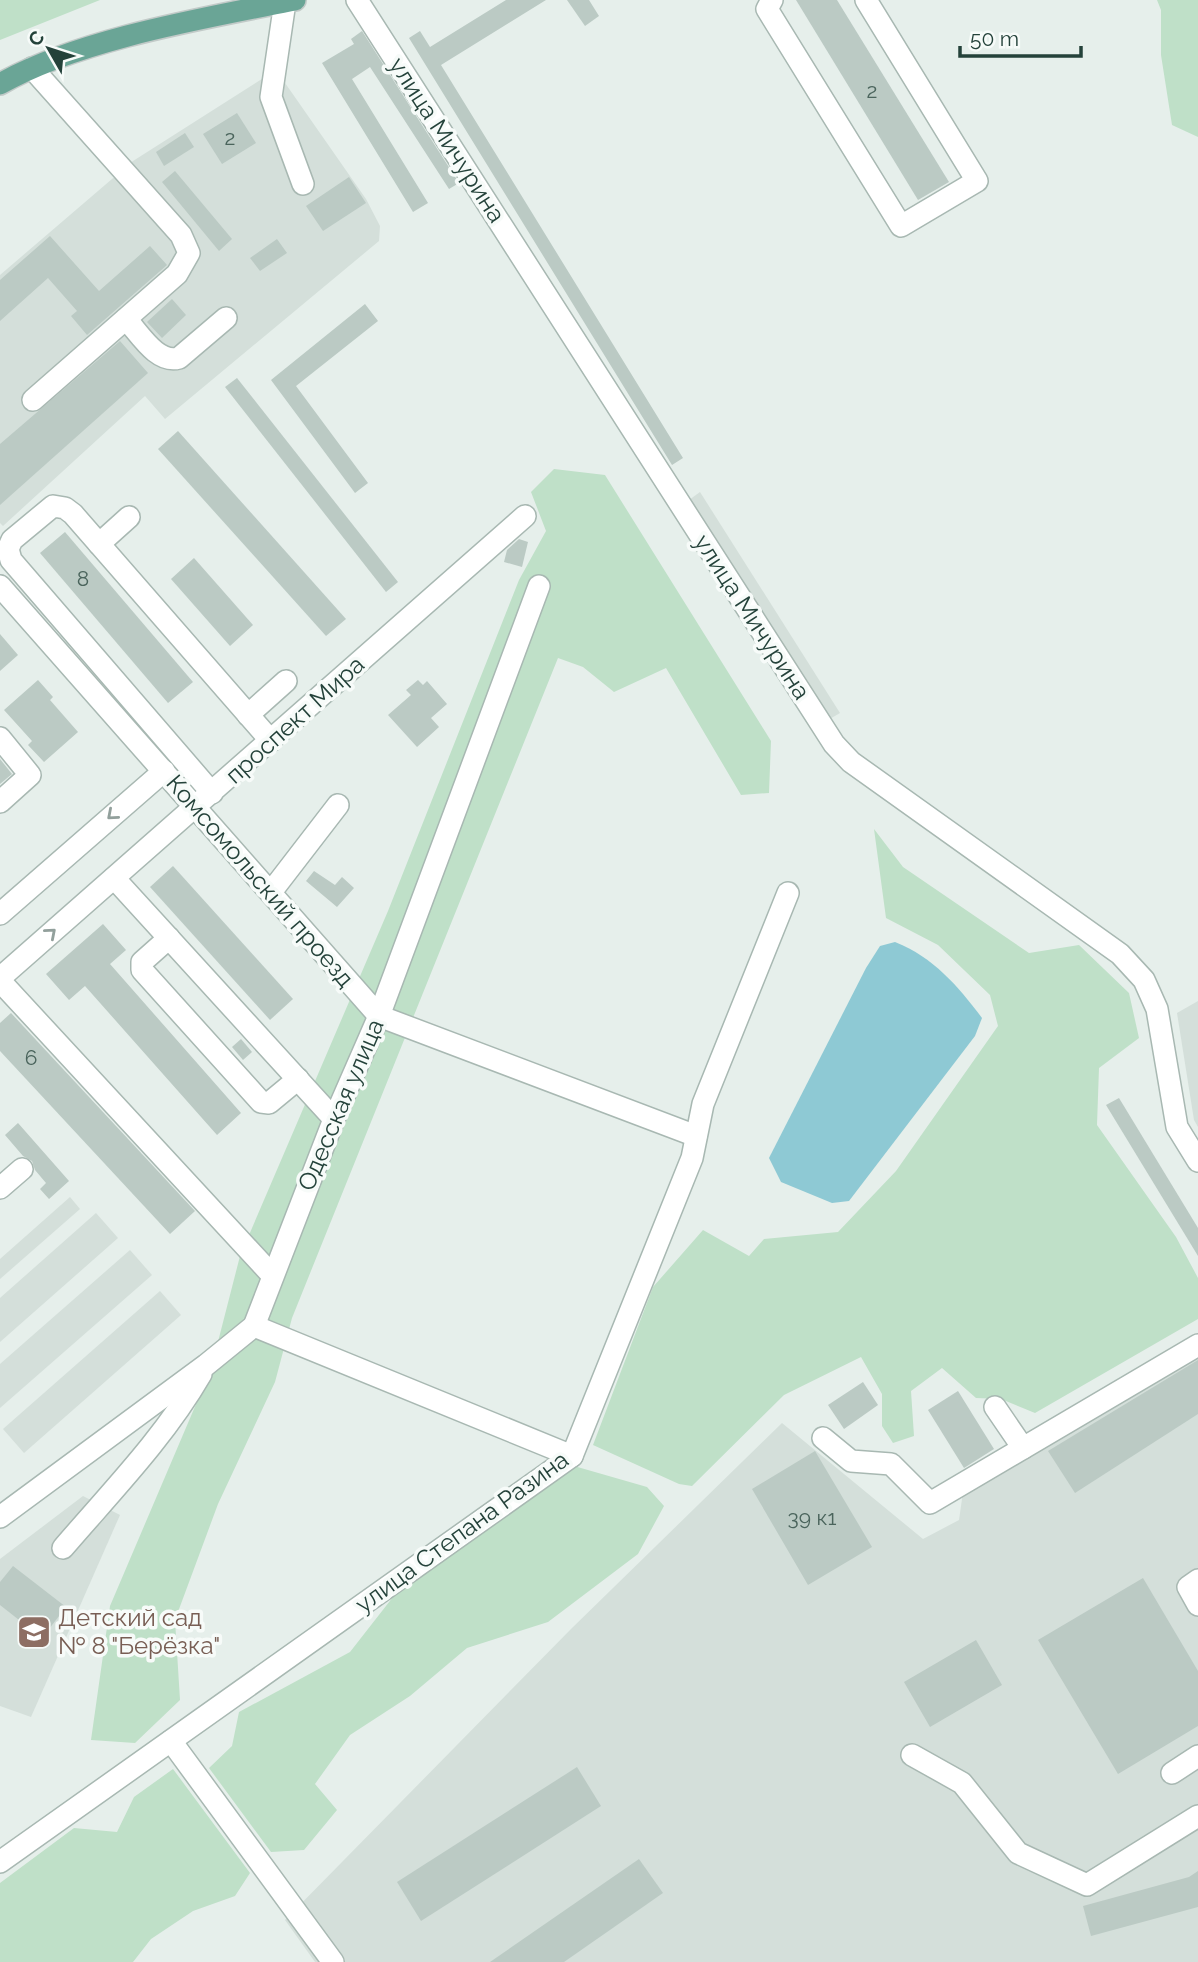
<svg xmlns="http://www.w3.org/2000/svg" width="1198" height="1962" font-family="Raleway,sans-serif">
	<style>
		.built { fill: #d4dfda }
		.green { fill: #bfe0c8 }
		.water { fill: #8ec9d4 }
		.building { fill: #bbcac4 }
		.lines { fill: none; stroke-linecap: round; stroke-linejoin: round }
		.minor-casing { stroke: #a8b8b2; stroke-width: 24 }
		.major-casing { stroke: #c2cac8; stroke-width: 24 }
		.minor { stroke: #fff; stroke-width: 21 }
		.major { stroke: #6aa596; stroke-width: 21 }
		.oneway { stroke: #92a09c }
		.labels { text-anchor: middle; stroke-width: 7; stroke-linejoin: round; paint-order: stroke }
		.number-label { font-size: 21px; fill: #4a645c }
		.street-label { font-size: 24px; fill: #24423a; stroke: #f7fbf9 }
		.education-label { font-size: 24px; fill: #785e54; stroke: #f7fbf9; text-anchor: start }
	</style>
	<rect width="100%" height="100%" fill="#e6efeb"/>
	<g class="built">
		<path d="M276,70L366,199L380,226L379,241L165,419L145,396L3,526L0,523V275L133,161Z"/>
		<path d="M700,492L840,713L828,720L689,500Z"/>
		<path d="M1198,1001V1127L1194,1120L1177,1013Z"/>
		<path d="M70,1197L80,1209L0,1279V1259Z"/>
		<path d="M96,1213L118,1238L0,1342V1298Z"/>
		<path d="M130,1250L152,1275L0,1408V1364Z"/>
		<path d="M160,1291L181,1315L24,1453L3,1429Z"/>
		<path d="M1198,1353V1962H315L285,1920L571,1629L782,1423L923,1539L959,1520L964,1485Z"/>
		<path d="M83,1496L120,1515L31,1717L0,1706V1559Z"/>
	</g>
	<g class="green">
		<path d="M0,0H100L0,40Z"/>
		<path d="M1157,0H1198V137L1172,125L1161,55V10Z"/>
		<path d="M554,469L605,475L771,741L769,793L741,795L666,668L614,692L583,667L558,658L292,1318L275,1382L218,1504L175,1620L180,1700L135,1743L91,1740L110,1606L211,1369L240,1256L388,911L519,580L546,531L531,492Z"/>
		<path d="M874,829L903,867L1029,953L1079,945L1129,993L1139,1038L1099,1068L1097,1125L1176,1237L1198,1278V1319L1035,1413L1001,1399L976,1398L942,1368L911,1391L914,1436L893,1443L882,1426V1394L861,1357L784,1395L692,1486L679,1484L593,1445L653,1287L703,1230L749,1256L764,1239L838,1232L896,1171L998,1026L990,995L938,945L886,918Z"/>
		<path d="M574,1466L647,1487L664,1506L638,1554L548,1622L467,1648L410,1696L350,1735L315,1784L337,1810L304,1850L271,1852L209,1768L232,1746L239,1712L350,1652L393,1597Z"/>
		<path d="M173,1769L250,1873L235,1896L193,1911L151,1939L133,1962H0V1883L74,1828L117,1832L134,1797Z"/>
	</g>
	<path class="water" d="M895,942C933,957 958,986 982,1018L975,1036L849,1201L832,1203L781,1182L769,1158L866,968L880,946Z"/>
	<g class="building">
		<path d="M506,0H546L441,65L683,458L672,465L409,38L420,31L430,47Z"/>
		<path d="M567,0H589L599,16L585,26Z"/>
		<path d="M796,0H837L949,182L918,200Z"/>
		<path d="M362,31L459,183L449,189L370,67L352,79L428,203L413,212L322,63L354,44L351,39Z"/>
		<path d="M237,113L256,143L222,164L203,134Z"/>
		<path d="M185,133L194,147L164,166L156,152Z"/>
		<path d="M175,171L232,239L219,251L162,182Z"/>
		<path d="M349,177L366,203L323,231L306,206Z"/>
		<path d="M50,236L99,291L150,246L167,265L87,335L71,316L77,311L48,278L0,321V280Z"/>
		<path d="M277,239L287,253L260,271L250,258Z"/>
		<path d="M172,299L186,315L162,338L147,322Z"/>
		<path d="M365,304L378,321L296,386L368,483L355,493L271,380Z"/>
		<path d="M120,341L148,373L0,505V444Z"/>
		<path d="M237,378L398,582L386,592L225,387Z"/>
		<path d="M178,431L346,619L326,636L158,449Z"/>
		<path d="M65,532L193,682L168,703L40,553Z"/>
		<path d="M519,539L528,542L522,567L504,562L507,550Z"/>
		<path d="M194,558L253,625L230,646L171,579Z"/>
		<path d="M0,634L18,655L0,671Z"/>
		<path d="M38,680L53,697L50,700L78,732L44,762L28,745L32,741L4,710Z"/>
		<path d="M418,680L423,685L427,681L447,704L431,718L439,727L417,747L388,715L411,695L406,690Z"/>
		<path d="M0,759L12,774L0,784Z"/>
		<path d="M173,866L293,999L270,1020L150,887Z"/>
		<path d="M314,871L335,885L342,877L354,888L337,907L306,881Z"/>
		<path d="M103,924L126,950L110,964L241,1113L217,1135L85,986L69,1000L46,974Z"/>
		<path d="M11,1013L195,1211L170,1234L0,1051V1023Z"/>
		<path d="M241,1039L252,1052L243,1060L232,1047Z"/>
		<path d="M1119,1098L1198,1228V1256L1106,1105Z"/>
		<path d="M18,1123L69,1181L49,1199L40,1189L46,1183L35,1170L32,1161L23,1156L5,1135Z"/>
		<path d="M1198,1360V1414L1075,1493L1048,1451Z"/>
		<path d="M863,1382L878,1405L844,1429L828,1405Z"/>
		<path d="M958,1391L994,1449L964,1468L928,1410Z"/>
		<path d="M815,1451L872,1547L808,1585L752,1489Z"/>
		<path d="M13,1566L66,1607L42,1638L0,1605V1582Z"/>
		<path d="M1143,1578L1198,1671V1726L1118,1774L1038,1640Z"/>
		<path d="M976,1640L1002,1685L930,1727L904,1682Z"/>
		<path d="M577,1767L601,1806L421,1921L397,1882Z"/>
		<path d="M639,1859L663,1893L564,1962H490Z"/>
		<path d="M1198,1871V1907L1091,1936L1083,1906L1189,1877Z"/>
	</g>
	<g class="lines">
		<g class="minor-casing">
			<g id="minor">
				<path d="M357,0L834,744L851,762L1120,954L1144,980L1157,1009L1177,1127L1198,1161"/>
				<path d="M772,0L767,9L901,226L977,181L866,0"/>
				<path d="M285,2L271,97L303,184"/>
				<path d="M32,68L181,235L189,253L177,274L33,400"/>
				<path d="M126,319C140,334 157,364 179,358L226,318"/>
				<path d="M99,544L129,517"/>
				<path d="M0,586L379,1016L696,1136"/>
				<path d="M248,715L286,681"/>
				<path d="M0,738L30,775L0,802"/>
				<path d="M212,793L11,560L8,549L12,540L53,506L65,508L73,514L271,741"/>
				<path d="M114,878L334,1119"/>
				<path d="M271,892L338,805"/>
				<path d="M0,914L164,771"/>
				<path d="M169,938L142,962V970L261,1102L269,1103L298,1079"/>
				<path d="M0,978L525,516"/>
				<path d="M0,981L272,1275"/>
				<path d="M0,1188L22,1169"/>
				<path d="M254,1326L572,1456"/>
				<path d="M995,1407L1023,1448"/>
				<path d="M823,1438L851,1461L891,1464L930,1503L1198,1345"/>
				<path d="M0,1517L206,1365L254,1326L334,1119L379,1016L539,586"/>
				<path d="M63,1548C111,1492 164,1438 201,1374"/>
				<path d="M1198,1580L1188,1587L1198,1605"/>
				<path d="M171,1741L333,1962"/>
				<path d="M912,1755L962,1783L1018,1853L1087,1885L1198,1816"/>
				<path d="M1172,1773L1198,1756"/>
				<path d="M0,1862L572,1456L692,1158L703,1104L788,893"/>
			</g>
		</g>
		<g class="major-casing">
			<path id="major" d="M0,84C79,39 205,18 295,0"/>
		</g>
		<use href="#minor" class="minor"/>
		<use href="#major" class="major"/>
	</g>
	<defs><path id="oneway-chevron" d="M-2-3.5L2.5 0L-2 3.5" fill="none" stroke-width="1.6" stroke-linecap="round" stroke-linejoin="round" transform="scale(1.75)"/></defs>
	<g class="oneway">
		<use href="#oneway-chevron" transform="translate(112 815) rotate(139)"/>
		<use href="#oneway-chevron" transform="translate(51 933) rotate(-41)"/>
	</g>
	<defs>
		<g id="school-square" transform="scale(1.75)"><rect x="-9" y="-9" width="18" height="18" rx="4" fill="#8d6e63" stroke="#f7fbf9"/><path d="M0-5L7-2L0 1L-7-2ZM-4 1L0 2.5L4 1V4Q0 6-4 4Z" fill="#fff"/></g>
	</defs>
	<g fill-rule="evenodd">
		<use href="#school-square" x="34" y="1632"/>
	</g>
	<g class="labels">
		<g class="number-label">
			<text x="872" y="98">2</text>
			<text x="230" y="145">2</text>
			<text x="83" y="586">8</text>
			<text x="31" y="1065">6</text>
			<text x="812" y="1525">39 к1</text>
		</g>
		<g class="street-label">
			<text transform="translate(447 140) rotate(57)" y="8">улица Мичурина</text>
			<text transform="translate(752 617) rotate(57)" y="8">улица Мичурина</text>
			<text transform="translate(295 720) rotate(-42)" y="8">проспект Мира</text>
			<text transform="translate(260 881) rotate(49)" y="8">Комсомольский проезд</text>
			<text transform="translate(341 1105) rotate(-67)" y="8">Одесская улица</text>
			<text transform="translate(462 1532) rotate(-36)" y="8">улица Степана Разина</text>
		</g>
		<g class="education-label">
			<text x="58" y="1626">Детский сад<tspan x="58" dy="28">№ 8 "Берёзка"</tspan></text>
		</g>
	</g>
	<g transform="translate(49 49) rotate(309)" stroke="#f7fbf9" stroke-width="5" paint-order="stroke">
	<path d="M0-5L12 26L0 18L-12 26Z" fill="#24423a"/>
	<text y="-10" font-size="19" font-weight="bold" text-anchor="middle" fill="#24423a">С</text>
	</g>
	<path d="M960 46v10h121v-10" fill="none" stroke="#24423a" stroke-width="3.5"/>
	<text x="970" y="46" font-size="21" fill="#24423a" stroke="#f7fbf9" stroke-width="5" paint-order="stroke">50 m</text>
</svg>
